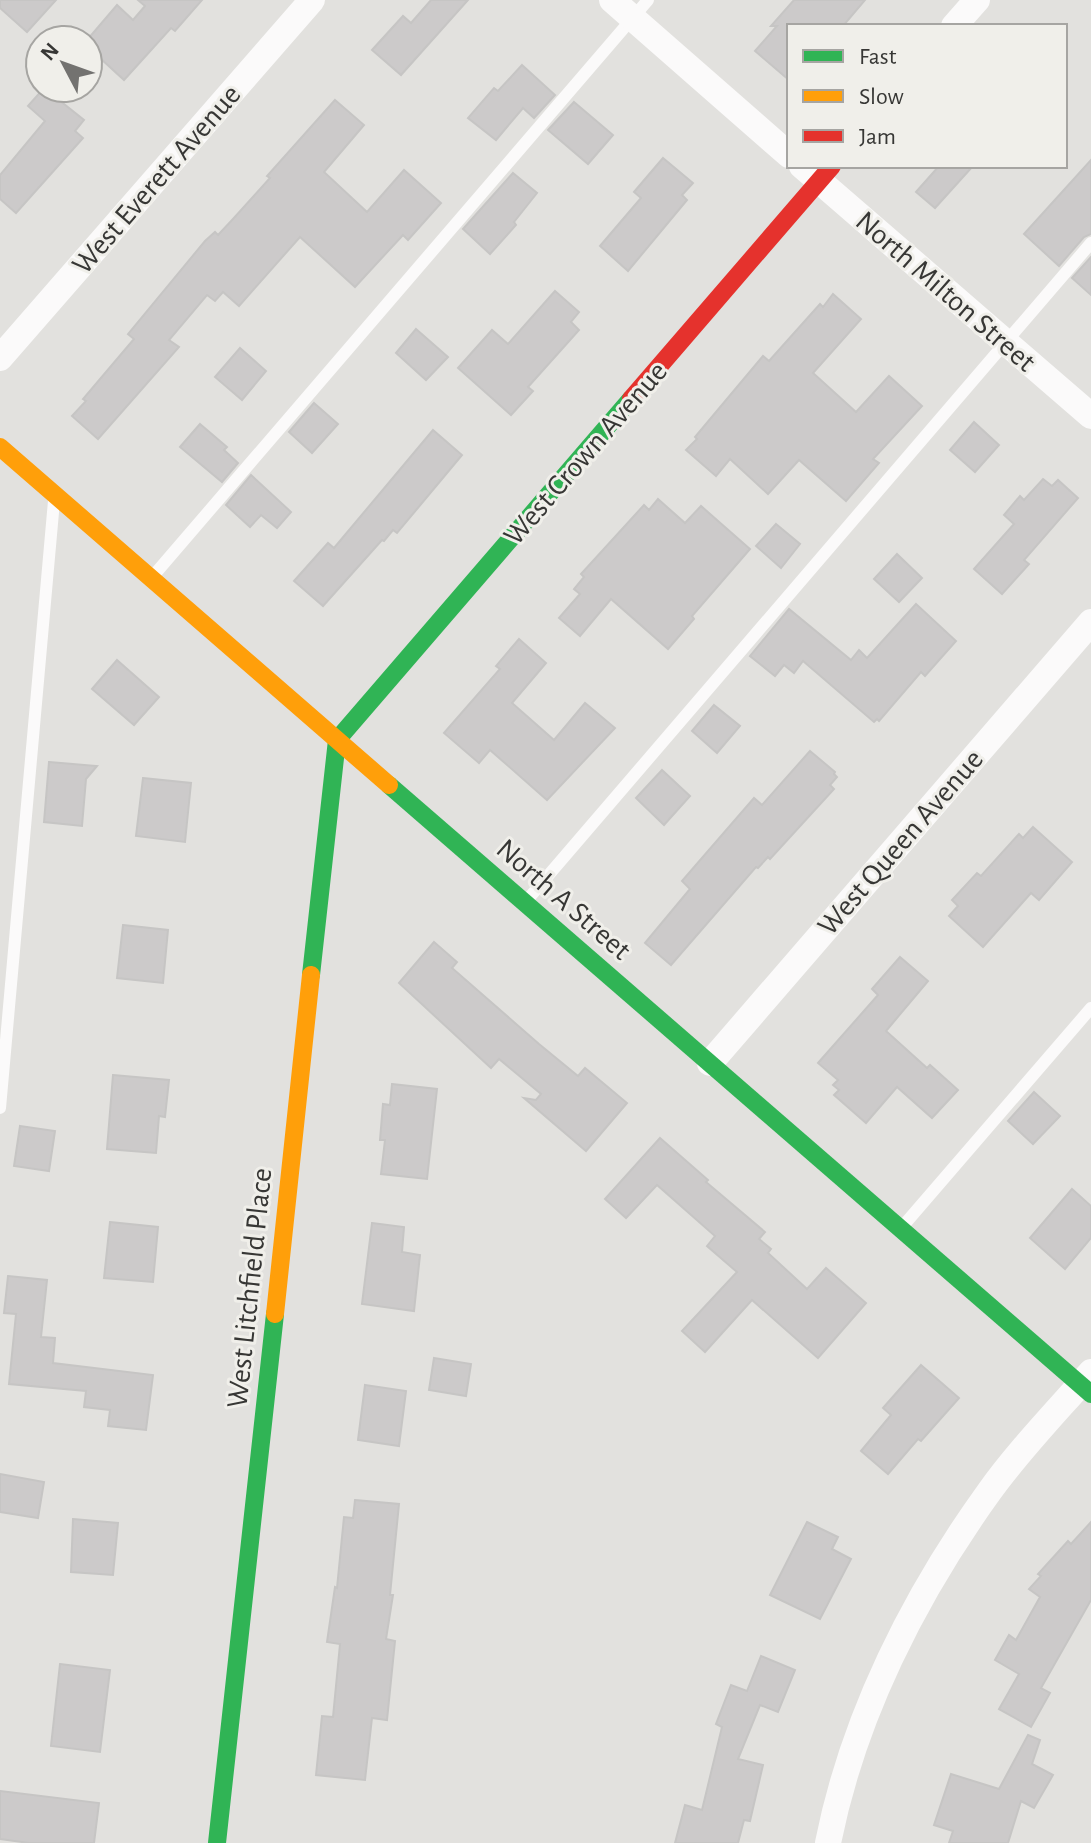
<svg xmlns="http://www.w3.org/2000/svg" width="1091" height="1843" font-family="'Alegreya Sans',sans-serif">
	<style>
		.building { fill: #cccaca; stroke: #c6c5c4; stroke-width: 2 }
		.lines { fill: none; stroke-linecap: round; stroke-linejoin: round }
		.lane { stroke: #fbfafa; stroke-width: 12 }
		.street { stroke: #fbfafa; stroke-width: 26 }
		.fast { stroke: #30b455; stroke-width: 18 }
		.slow { stroke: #ff9f0a; stroke-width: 18 }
		.jam { stroke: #e5322d; stroke-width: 18 }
		.labels { text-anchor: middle; stroke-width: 6; stroke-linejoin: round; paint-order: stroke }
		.street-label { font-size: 30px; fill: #373735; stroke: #f0efea }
	</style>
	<rect width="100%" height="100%" fill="#e2e1de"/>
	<g class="building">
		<path d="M0,0H56L27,32L0,8Z"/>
		<path d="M138,0H202L175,31L171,28L124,80L88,47L87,40L117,5L133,20L145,6Z"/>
		<path d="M431,0H468L401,75L372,50L403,16L411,23Z"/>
		<path d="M794,0H865L843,26H789V80L755,51L777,26H771Z"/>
		<path d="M522,65L555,95L534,118L523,108L496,140L468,118L494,88L498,91Z"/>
		<path d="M44,88L84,120L75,131L83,138L16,213L0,199V175L45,121L28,106Z"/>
		<path d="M335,100L364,125L324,172L367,212L404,170L441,203L408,240L403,235L355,287L300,237L239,306L223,292L215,301L207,295L169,340L179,347L98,439L72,416L86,401L83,399L134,339L128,334L205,241L215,232L218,235L233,219L270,178L267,176Z"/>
		<path d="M574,102L613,135L588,164L548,130Z"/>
		<path d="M663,158L693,183L682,195L687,200L628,271L600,246L641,198L634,192Z"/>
		<path d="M1091,160V234L1084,237L1059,266L1024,234Z"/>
		<path d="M939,166H973L935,208L916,192Z"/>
		<path d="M513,173L537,193L514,222L516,225L490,254L463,229Z"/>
		<path d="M1091,257V295L1072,278Z"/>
		<path d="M555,291L579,312L571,322L579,330L528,387L533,391L511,415L458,368L492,330L508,344Z"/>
		<path d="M833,294L861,319L813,373L856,412L889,376L922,406L873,459L879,463L846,501L799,460L768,494L730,459L716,476L686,450L697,439L695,437L763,356L769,361L820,304L823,307Z"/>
		<path d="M416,329L448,357L426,380L396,353Z"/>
		<path d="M240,348L266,371L242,400L215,377Z"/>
		<path d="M314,403L338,424L312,453L289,432Z"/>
		<path d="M974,422L999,445L975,472L950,450Z"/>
		<path d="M200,424L227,447L224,450L238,463L222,482L180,447Z"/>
		<path d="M433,430L462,455L397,533L393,530L384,541L382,540L323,606L294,581L328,543L334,548Z"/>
		<path d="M251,475L291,512L277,528L261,515L250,527L226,505Z"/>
		<path d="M1043,479L1052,486L1058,480L1078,498L1024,560L1029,564L1002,594L974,569L1014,524L1004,515L1020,496L1024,500Z"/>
		<path d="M658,499L685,523L701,506L750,549L692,616L694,619L668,649L611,599L580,636L559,618L580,594L574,589L584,577L581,574L644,505L649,510Z"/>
		<path d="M776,524L800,544L781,568L756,546Z"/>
		<path d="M897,554L922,578L899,602L874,579Z"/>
		<path d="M916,604L956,641L925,676L921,672L879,721L877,719L874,722L803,661L794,673L784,665L775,676L750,656L789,609L851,660L859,650L867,658Z"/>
		<path d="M519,639L546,663L512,703L554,740L585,703L615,728L547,800L490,750L479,763L444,733L500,669L496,666Z"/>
		<path d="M117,660L159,697L134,725L92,689Z"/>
		<path d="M714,705L740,726L717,753L692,731Z"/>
		<path d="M810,751L835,772L834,774L837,777L830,785L834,789L770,859L768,857L758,868L756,867L671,965L645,943L690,889L682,881L754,798L762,805Z"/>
		<path d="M49,762L97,766L86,779L82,826L44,822Z"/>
		<path d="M662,770L690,796L664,825L636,798Z"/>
		<path d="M143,778L191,783L185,842L136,836Z"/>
		<path d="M1033,827L1072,862L1039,900L1031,893L983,947L949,916L958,906L952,900L977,873L981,876L1019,834L1023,838Z"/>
		<path d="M123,925L168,930L163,983L117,978Z"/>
		<path d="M434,942L457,962L452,968L539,1044L578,1076L585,1068L627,1103L586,1151L524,1098L536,1100L541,1094L499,1059L491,1068L399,983Z"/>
		<path d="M900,957L928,981L886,1031L927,1068L930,1065L958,1090L932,1118L897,1087L866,1123L834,1095L839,1090L833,1085L838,1080L818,1063L878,995L872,989Z"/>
		<path d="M113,1075L169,1080L165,1117L159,1116L156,1153L107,1149Z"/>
		<path d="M392,1084L437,1089L427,1179L381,1174L385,1140H380L383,1104L390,1105Z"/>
		<path d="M1034,1092L1060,1116L1033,1144L1008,1121Z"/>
		<path d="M20,1126L55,1131L49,1171L14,1166Z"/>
		<path d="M660,1138L708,1180L706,1182L765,1232L759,1239L771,1249L768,1253L807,1289L826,1268L866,1303L818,1358L752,1300L705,1352L682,1331L737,1272L707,1246L715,1236L657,1185L626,1218L605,1199Z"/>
		<path d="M1072,1189L1091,1206V1238L1065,1269L1030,1238Z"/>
		<path d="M110,1222L158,1227L153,1282L104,1278Z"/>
		<path d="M372,1223L404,1227L402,1252L420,1255L414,1311L362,1304Z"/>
		<path d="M8,1276L47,1280L41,1337L55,1338L53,1363L153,1375L146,1430L108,1426L110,1410L84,1407L86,1391L9,1384L16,1314L4,1313Z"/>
		<path d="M434,1358L471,1364L466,1396L429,1390Z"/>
		<path d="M921,1365L959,1398L921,1441L918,1439L888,1474L861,1451L891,1415L883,1408Z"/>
		<path d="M365,1385L406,1391L399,1446L358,1440Z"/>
		<path d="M0,1474L44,1482L38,1518L0,1512Z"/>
		<path d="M355,1500L399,1504L390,1595H393L386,1639L395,1641L387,1720L372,1718L365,1780L316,1775L322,1716L333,1717L340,1644L327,1642L335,1587L337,1588L344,1517L353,1518Z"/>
		<path d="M73,1519L118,1523L113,1575L71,1572Z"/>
		<path d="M807,1522L838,1537L832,1549L851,1559L820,1619L770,1595Z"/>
		<path d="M1091,1522V1600L1041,1688L1050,1693L1031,1727L999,1709L1019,1674L995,1660L1009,1635L1016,1640L1040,1597L1029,1589L1041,1576L1038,1574L1068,1541L1071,1544Z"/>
		<path d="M761,1656L795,1670L778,1712L760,1705L738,1759L763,1765L750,1821L744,1820L738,1843H675L685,1805L702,1810L722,1727L716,1724L731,1685L747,1691Z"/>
		<path d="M60,1664L110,1670L100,1752L51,1746Z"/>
		<path d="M1028,1735L1040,1740L1032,1764L1053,1775L1034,1808L1021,1801L1008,1843H949L953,1831L934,1825L951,1774L999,1789Z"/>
		<path d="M0,1791L99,1803L94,1843H29L0,1839Z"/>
	</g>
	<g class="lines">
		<g class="lane">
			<path d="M154,575L648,0"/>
			<path d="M528,899L1091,243"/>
			<path d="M0,1108L54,501"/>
			<path d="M903,1226L1091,1008"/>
		</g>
		<g class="street">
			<path d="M612,0L789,155"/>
			<path d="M954,26L977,0"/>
			<path d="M802,166L1091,416"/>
			<path d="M0,358L312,0"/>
			<path d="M710,1063L1091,622"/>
			<path d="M828,1843C853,1717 914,1596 989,1492C1019,1450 1057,1411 1091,1372"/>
		</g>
		<g class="fast">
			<path d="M389,785L1091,1394"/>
			<path d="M311,975L337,740L631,399"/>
			<path d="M217,1843L275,1314"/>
		</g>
		<g class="slow">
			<path d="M0,447L389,785"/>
			<path d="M275,1314L311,975"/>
		</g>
		<path class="jam" d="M631,399L832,166"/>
	</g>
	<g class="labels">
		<g class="street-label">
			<text transform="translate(156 179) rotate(-49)" y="10">West Everett Avenue</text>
			<text transform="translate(946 291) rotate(41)" y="10">North Milton Street</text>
			<text transform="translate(585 453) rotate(-49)" y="10">West Crown Avenue</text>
			<text transform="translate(900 842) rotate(-49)" y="10">West Queen Avenue</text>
			<text transform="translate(564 899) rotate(41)" y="10">North A Street</text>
			<text transform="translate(249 1288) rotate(-84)" y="10">West Litchfield Place</text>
		</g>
	</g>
	<rect x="787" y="24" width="280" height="144" fill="#f0efea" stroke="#a6a5a2" stroke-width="2"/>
	<rect x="803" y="50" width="40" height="12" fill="#30b455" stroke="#a6a5a2" stroke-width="2"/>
	<text x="859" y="64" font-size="24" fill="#373735">Fast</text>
	<rect x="803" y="90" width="40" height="12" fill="#ff9f0a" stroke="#a6a5a2" stroke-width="2"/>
	<text x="859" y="104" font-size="24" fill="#373735">Slow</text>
	<rect x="803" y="130" width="40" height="12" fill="#e5322d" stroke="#a6a5a2" stroke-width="2"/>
	<text x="859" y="144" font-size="24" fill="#373735">Jam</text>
	<g transform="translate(64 64) rotate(311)"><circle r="38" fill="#f0efea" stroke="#a6a5a2" stroke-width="2"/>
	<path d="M0-6L14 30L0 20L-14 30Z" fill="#737270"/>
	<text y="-12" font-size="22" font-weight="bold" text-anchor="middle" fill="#373735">N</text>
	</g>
</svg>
